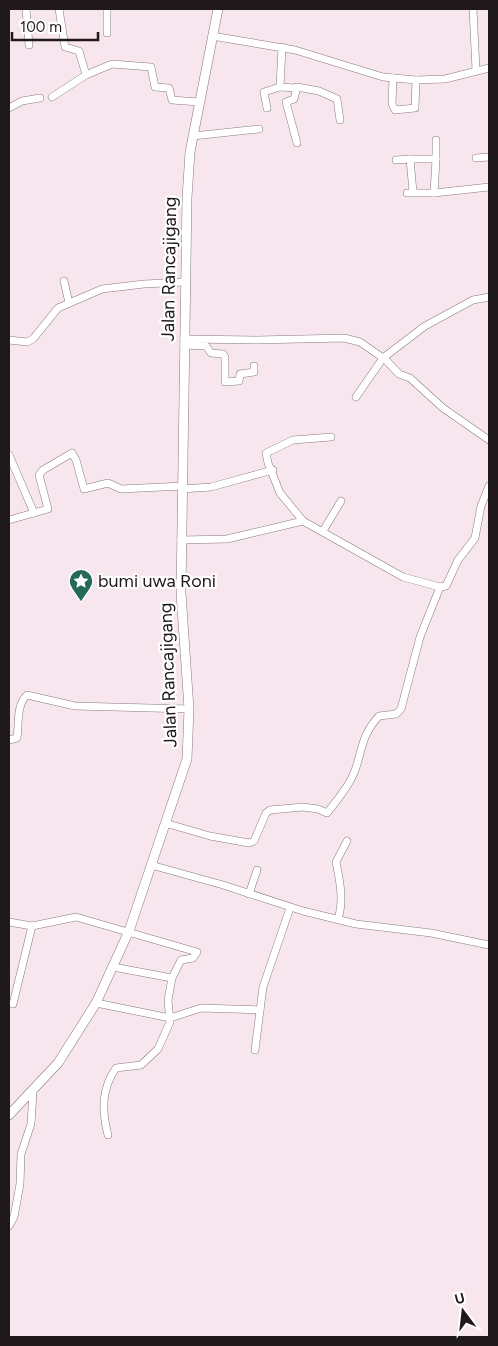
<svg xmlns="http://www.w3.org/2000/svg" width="498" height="1346" font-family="Figtree,sans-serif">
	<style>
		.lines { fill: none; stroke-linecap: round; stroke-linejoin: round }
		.minor-casing { stroke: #887880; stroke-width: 8 }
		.major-casing { stroke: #887880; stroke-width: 10 }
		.minor { stroke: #fff; stroke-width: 7 }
		.major { stroke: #fff; stroke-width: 9 }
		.labels { text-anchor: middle; stroke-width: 4.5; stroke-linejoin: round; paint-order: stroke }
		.street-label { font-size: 18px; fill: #1f191c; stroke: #fff }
		.poi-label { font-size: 18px; fill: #1f191c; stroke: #fff; text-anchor: start }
	</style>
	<rect width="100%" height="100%" fill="#f8e6ef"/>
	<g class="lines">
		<g class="minor-casing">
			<g id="minor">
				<path d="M26,9L29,45"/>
				<path d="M59,9L65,47L79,51L86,75L112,64L151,67L155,87L169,88L172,100L199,102"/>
				<path d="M473,9L476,70"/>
				<path d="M107,33V9"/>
				<path d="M212,36L295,50L383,77L416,80L445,79L489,68"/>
				<path d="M393,78L392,104L395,110L415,108L416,80"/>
				<path d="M280,87L296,88"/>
				<path d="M52,97L86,75"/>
				<path d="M9,108L22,101L40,98"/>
				<path d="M267,108L264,92L280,87L282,47"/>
				<path d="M193,136L259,129"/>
				<path d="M297,143L286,102L294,99L297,87L319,91L337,99L340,120"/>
				<path d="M476,158L489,157"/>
				<path d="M410,159H436V140"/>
				<path d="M396,160L410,159L413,192"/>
				<path d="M407,193H434L489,187"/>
				<path d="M434,193L436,159"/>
				<path d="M64,281L69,303"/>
				<path d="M184,339L257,340L344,338L360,342L383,358L425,326L473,300L489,297"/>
				<path d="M9,340L27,342L33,339L58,308L102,289L144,284L185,282"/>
				<path d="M184,345L206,346L211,353L223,354L225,357V382L239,381L240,374L254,372V366"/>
				<path d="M384,358L399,374L410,378L443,408L489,440"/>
				<path d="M356,397L383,358"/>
				<path d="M331,437L293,440L266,453L268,463L280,493L303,521L403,577L440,587L446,586L458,560L475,538L481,506L489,486"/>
				<path d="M9,455L34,513"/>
				<path d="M182,489L211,487L273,470"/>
				<path d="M9,520L48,509L39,475L43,470L72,453L76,460L84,489L108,483L121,489L183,486"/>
				<path d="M323,531L341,501"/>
				<path d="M181,540L227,539L303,521"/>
				<path d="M9,740L17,738C19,725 16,705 27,695L75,706L189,709"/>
				<path d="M165,823L210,836L249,843L254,841L266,813L270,810L303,807L318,809L327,813C337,800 348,788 354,773C363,750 360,737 379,716L396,714L401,709L420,637L440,587"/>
				<path d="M151,865L223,885L303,911L356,924L431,933L489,945"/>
				<path d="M249,894L257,870"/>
				<path d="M338,919C344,900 340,882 336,862L347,841"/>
				<path d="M9,922L32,926L76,917L197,952L193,958L181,960L172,978L168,1000L170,1022L158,1049L141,1065L116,1068C101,1089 102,1112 108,1135"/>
				<path d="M113,967L172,978"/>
				<path d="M96,1003L170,1018L201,1008L260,1010"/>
				<path d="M13,1004L32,926"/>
				<path d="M255,1050L263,987L290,908"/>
				<path d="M9,1226L14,1217L20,1184L21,1154L31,1124L33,1092"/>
			</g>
		</g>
		<g class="major-casing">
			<path id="major" d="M9,1115L58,1063L96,1003L129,931L187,759L189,709L181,593L187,198L190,152L218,9"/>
		</g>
		<use href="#minor" class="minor"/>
		<use href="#major" class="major"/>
	</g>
	<defs>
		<g id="sight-pin" transform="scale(1.25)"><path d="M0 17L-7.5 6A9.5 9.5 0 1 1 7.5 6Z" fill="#26695b" stroke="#fff"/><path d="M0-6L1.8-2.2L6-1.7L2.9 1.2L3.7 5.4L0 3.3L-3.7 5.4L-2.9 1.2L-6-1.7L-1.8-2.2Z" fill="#fff"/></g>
	</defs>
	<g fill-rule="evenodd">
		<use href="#sight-pin" x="81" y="581"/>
	</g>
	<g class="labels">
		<g class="street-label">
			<text transform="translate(169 269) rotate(-89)" y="6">Jalan Rancajigang</text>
			<text transform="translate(168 675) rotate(-92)" y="6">Jalan Rancajigang</text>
		</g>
		<g class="poi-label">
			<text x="98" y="587">bumi uwa Roni</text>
		</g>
	</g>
	<rect width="498" height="1346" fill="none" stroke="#1f191c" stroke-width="20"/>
	<g transform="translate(463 1311) rotate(345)" stroke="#ffffff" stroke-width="4" paint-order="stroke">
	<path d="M0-4L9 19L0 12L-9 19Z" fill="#1f191c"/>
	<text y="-8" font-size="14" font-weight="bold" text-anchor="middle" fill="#1f191c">U</text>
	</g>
	<path d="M12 32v8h86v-8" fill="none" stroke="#1f191c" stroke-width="2.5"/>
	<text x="20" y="32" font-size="15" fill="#1f191c" stroke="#ffffff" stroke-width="4" paint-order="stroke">100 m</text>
</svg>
